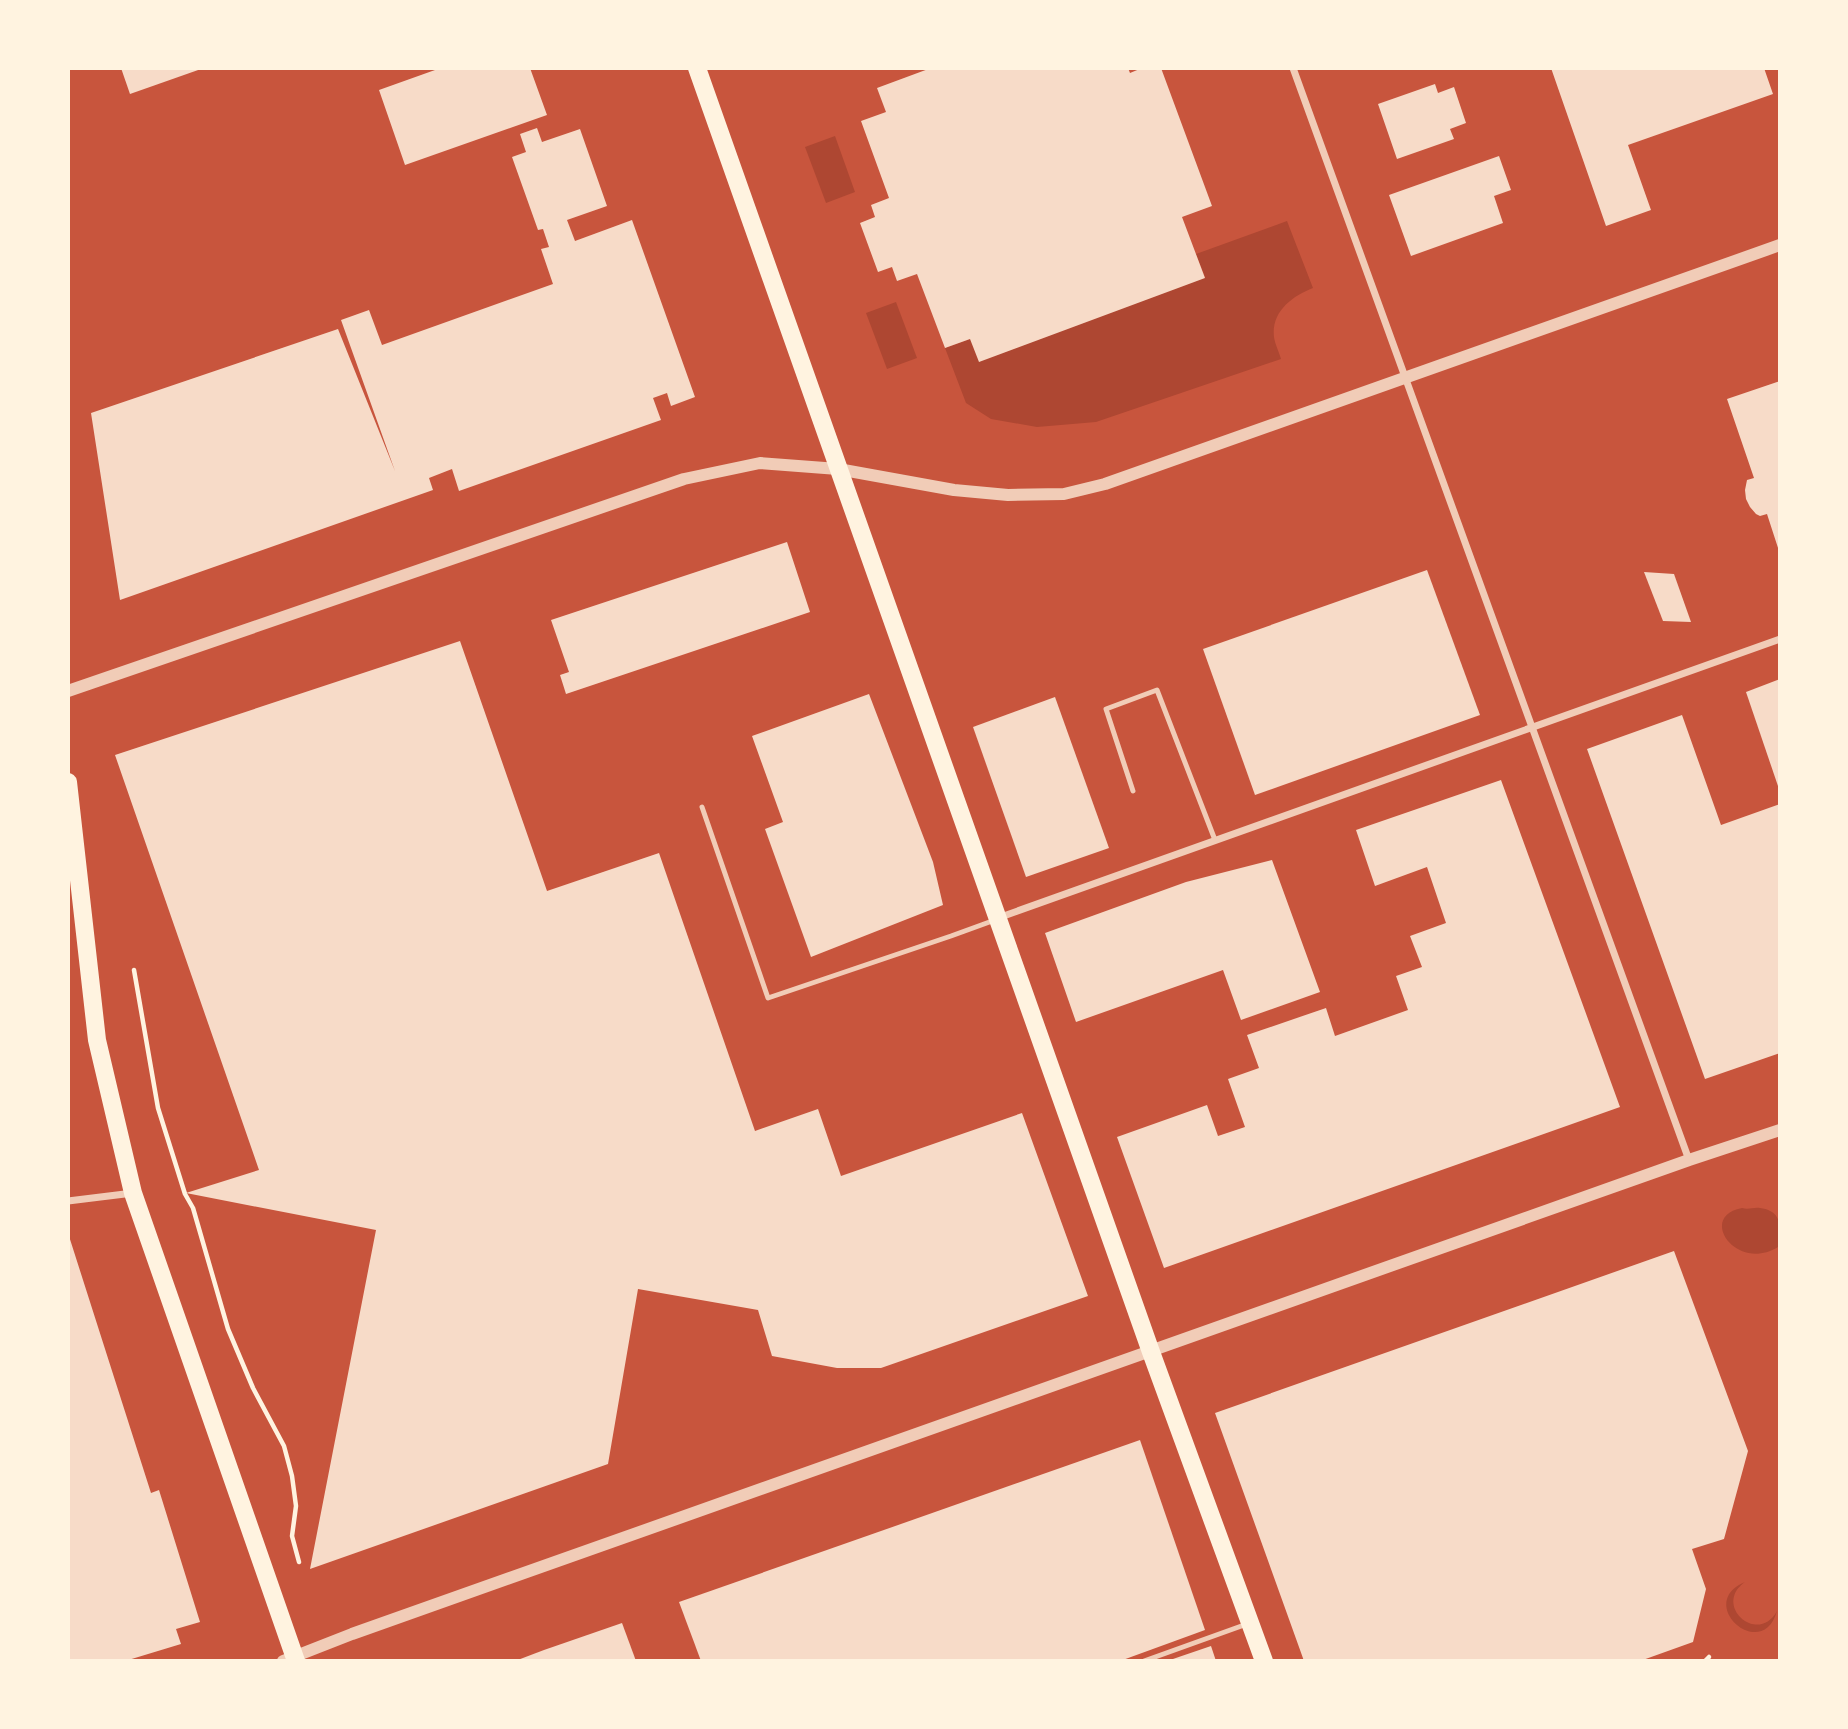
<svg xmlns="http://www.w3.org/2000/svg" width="1848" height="1729" font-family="Karla,sans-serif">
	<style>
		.green { fill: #ae4732 }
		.building { fill: #f7dbc8 }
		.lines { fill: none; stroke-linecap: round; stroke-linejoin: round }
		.path { stroke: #fff3e0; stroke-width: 4.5 }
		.service { stroke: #f1ccb7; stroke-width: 5 }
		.minor { stroke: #f1ccb7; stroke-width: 7 }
		.tertiary { stroke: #f1ccb7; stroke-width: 12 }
		.primary { stroke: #fff3e0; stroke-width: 18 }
	</style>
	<rect width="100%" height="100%" fill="#c8553d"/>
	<g class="green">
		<path d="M835,136L855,192L826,203L805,147Z"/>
		<path d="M1287,221L1313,288C1292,296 1271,312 1274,337C1275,344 1279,352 1281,359L1096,422L1037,427L991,419L966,403L945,348L970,339L1205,277L1196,254Z"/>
		<path d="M896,302L917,358L887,369L866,313Z"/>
		<path d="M1742,1208C1749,1210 1753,1207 1760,1208C1783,1211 1780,1227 1780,1245L1778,1247C1736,1273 1697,1216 1742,1208Z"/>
		<path d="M1745,1582C1712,1605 1758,1646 1777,1611C1762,1664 1694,1603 1745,1582Z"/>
	</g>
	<g class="building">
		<path d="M121,68H201V69L130,94Z"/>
		<path d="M434,68H530L547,115L405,165L379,90L435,70Z"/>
		<path d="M931,68H1128L1130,73L1142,68H1161L1212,206L1182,217L1205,278L979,362L970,339L945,348L917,274L897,281L892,267L878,272L860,223L875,217L871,205L889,198L861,121L886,112L877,88Z"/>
		<path d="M1551,68H1764L1773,94L1628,145L1651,210L1606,226Z"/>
		<path d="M1435,84L1438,93L1454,87L1466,123L1450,129L1454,139L1397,159L1378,104Z"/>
		<path d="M537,128L542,142L580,129L607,206L567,220L575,241L632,220L695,397L671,406L667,393L653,398L661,420L459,491L452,469L429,478L433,490L120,600L91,413L338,329L395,471L341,320L369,310L382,345L553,284L541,249L549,247L543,229L538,230L512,157L526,152L520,134Z"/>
		<path d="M1499,156L1511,190L1494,196L1503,223L1411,256L1389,195Z"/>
		<path d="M1780,381V551H1779L1767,514L1760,516L1756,514L1750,507L1746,499L1745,490L1747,480L1754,478L1727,399Z"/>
		<path d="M787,542L810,612L566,694L560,675L569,672L551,620Z"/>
		<path d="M1427,570L1480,715L1255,795L1203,649Z"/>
		<path d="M1644,572L1674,574L1691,622L1663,621Z"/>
		<path d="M460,641L547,891L659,853L755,1131L818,1109L841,1176L1022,1113L1088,1296L881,1368H837L772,1356L758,1310L638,1289L608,1464L310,1569L376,1230L186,1193L259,1170L115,755Z"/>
		<path d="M1780,679V789H1779L1746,692Z"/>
		<path d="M869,694L933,862L943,905L811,957L765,829L783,822L752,736Z"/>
		<path d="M1055,697L1109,848L1026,877L973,727Z"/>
		<path d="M1682,715L1721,825L1780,804V1053L1705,1079L1587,749Z"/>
		<path d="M1501,780L1620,1107L1164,1268L1117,1137L1207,1105L1218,1136L1245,1127L1228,1079L1259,1068L1247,1035L1326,1008L1335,1036L1408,1010L1396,976L1422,967L1410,936L1446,923L1427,867L1375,886L1356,830Z"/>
		<path d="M1272,860L1320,992L1241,1020L1223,970L1076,1022L1045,933L1186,882Z"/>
		<path d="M68,1233L151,1493L159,1490L200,1622L176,1629L181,1644L125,1661H68Z"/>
		<path d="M1674,1251L1748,1451L1724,1539L1692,1549L1706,1589L1693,1642L1640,1661H1304L1215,1413Z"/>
		<path d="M1140,1440L1205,1630L1120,1661H701L679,1602Z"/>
		<path d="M622,1623L636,1661H515L544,1650Z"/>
		<path d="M1211,1646L1216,1661H1170V1660Z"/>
	</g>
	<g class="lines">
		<g class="path">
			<path d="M134,970L158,1108L185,1194L193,1208L228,1329L253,1388L284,1446L292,1476L296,1506L292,1536L299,1562"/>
			<path d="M1705,1661L1709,1657"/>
		</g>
		<g class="service">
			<path d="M1133,791L1106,709L1157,690L1215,840"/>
			<path d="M702,807L768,998L951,936L995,920"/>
			<path d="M1144,1661L1247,1624"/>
		</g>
		<g class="minor">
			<path d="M1293,68L1689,1160"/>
			<path d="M998,918L1780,639"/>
			<path d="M68,1201L133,1193"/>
		</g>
		<g class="tertiary">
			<path d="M68,691L684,479L760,463L838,469L954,490L1008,495L1064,494L1105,484L1780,245"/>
			<path d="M283,1661L352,1634L1689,1160L1780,1130"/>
		</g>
		<g class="primary">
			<path d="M697,68L1151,1352L1264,1661"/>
			<path d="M68,782L97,1040L133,1193L296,1661"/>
		</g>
	</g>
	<rect width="1848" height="1729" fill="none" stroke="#fff3e0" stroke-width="140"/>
</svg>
